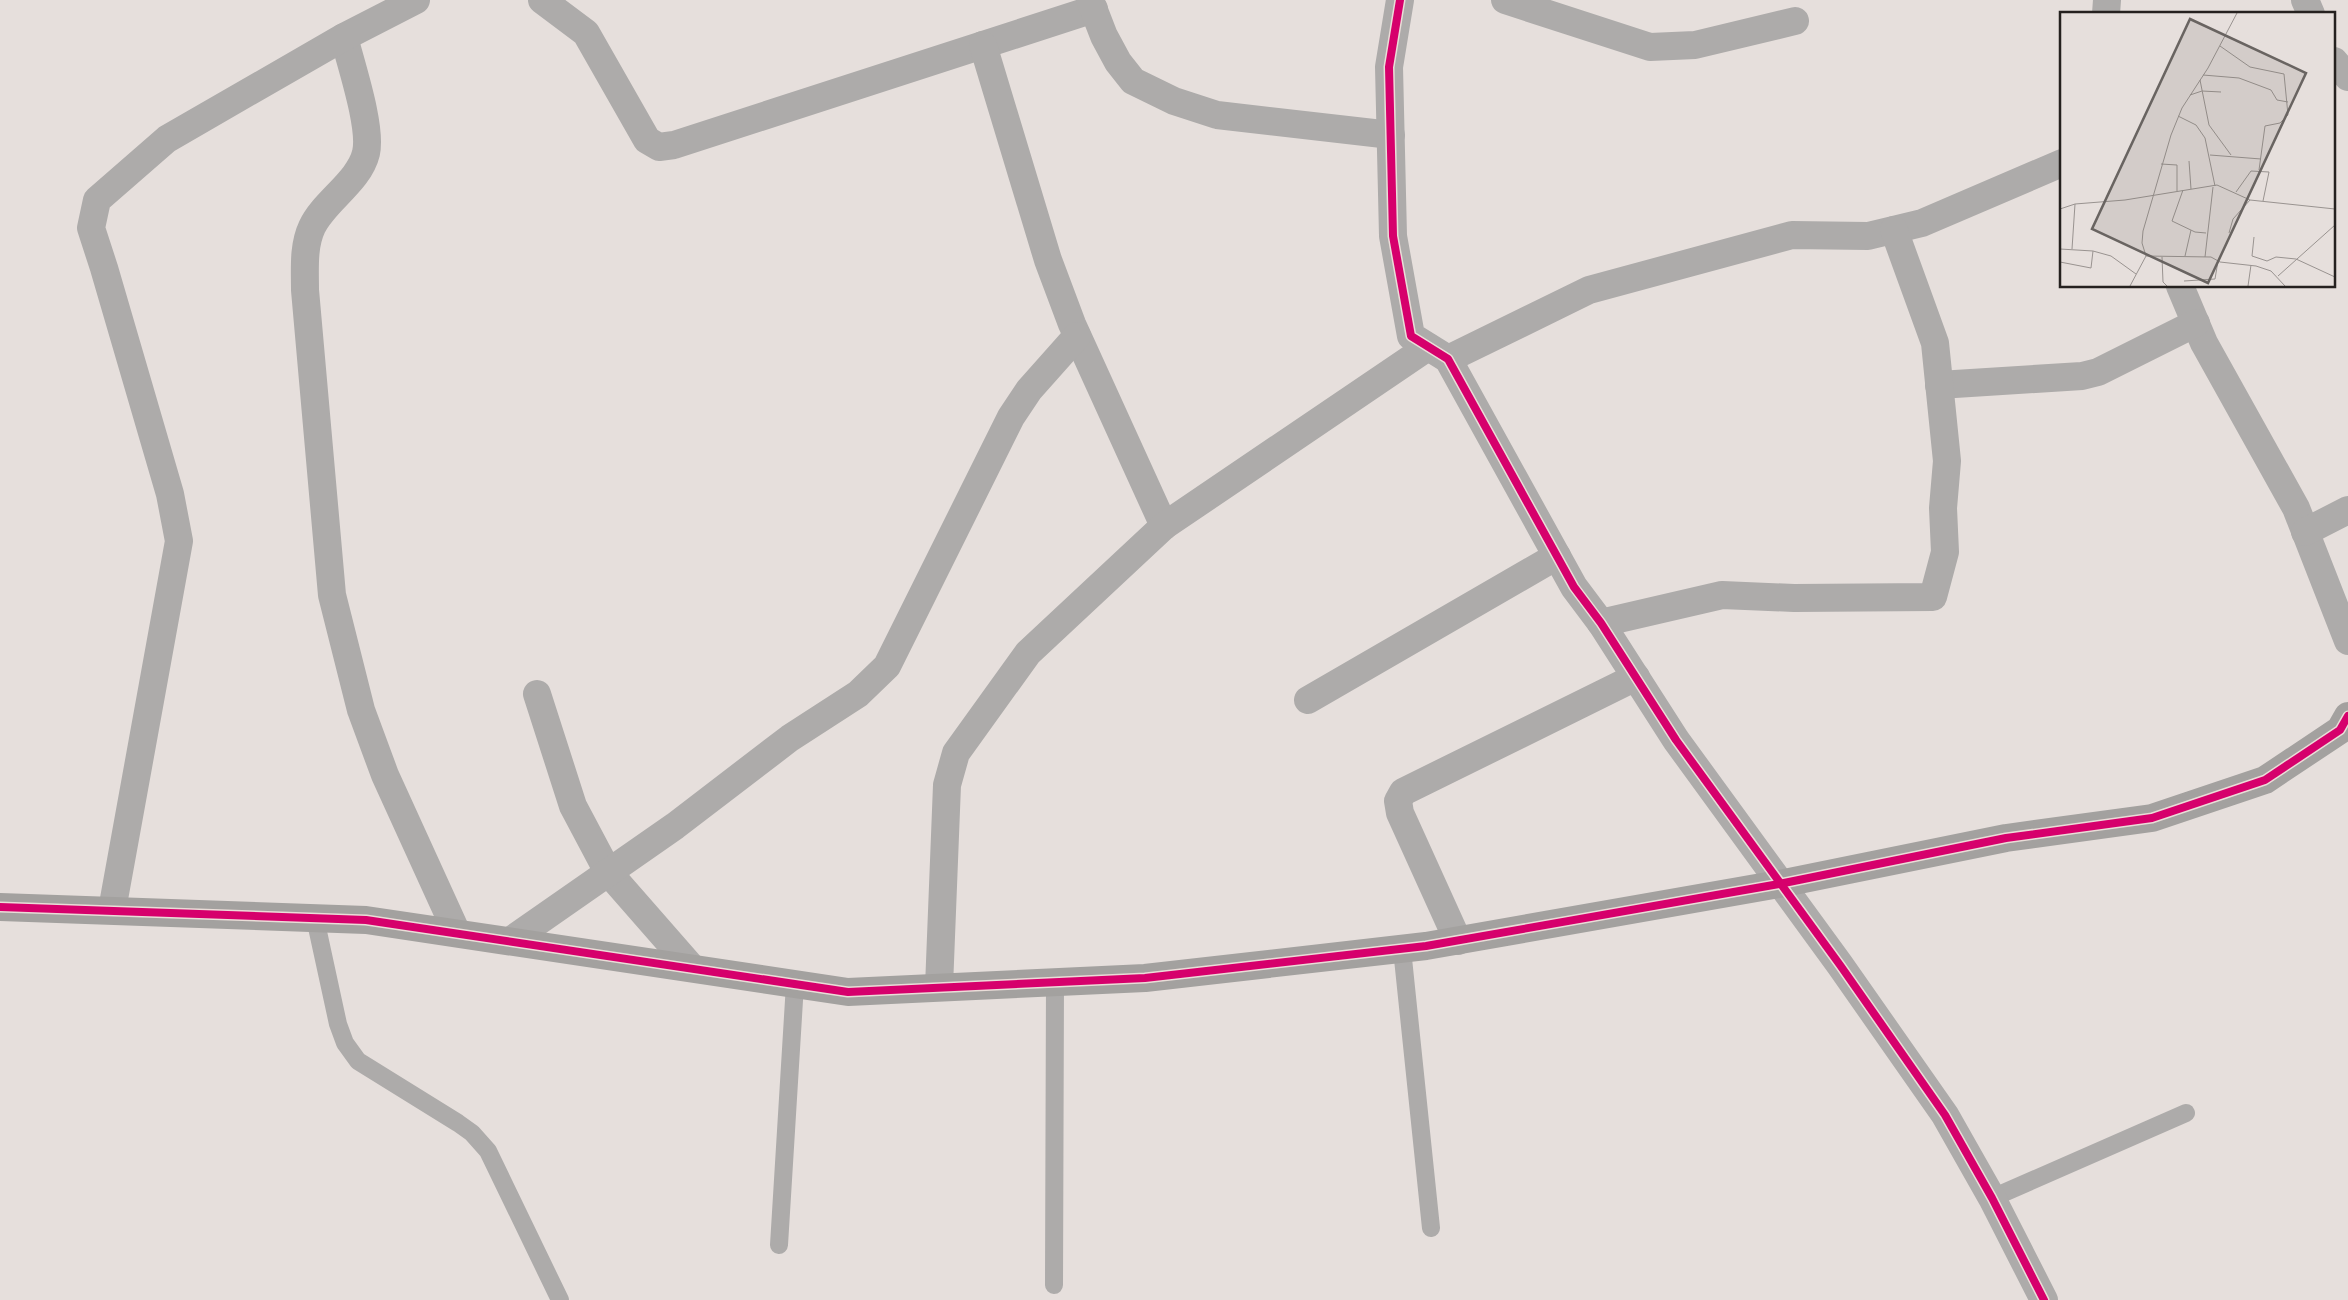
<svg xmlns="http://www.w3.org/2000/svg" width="2348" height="1300" font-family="'Space Grotesk',sans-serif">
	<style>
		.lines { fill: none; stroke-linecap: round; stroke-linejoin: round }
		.lane { stroke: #adabaa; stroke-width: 18 }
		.street { stroke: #adabaa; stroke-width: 28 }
		.secondary { stroke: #a3a19f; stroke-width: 28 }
		.cycleway-casing { stroke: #eaddd8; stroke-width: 11 }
		.cycleway { stroke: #d6006c; stroke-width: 8 }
		.inset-road { fill: none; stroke: #999390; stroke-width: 1 }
		.view { fill: #696461; fill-opacity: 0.15; stroke: #696461; stroke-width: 2.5 }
		.inset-edge { fill: none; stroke: #25211f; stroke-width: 2.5 }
	</style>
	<rect width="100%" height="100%" fill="#e6dfdc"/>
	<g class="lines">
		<g class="lane">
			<path d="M315,918L338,1024L345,1043L358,1061L458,1123L472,1133L488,1151L560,1300"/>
			<path d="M1402,949L1431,1228"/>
			<path d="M1992,1198L2186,1113"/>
			<path d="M779,1245L795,984"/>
			<path d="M1054,1285L1055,982"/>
		</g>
		<g class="street">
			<path d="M542,0L586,33L647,140L659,147L674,145L1094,9"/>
			<path d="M1090,0L1104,36L1118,62L1133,81L1174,101L1217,115L1391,135"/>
			<path d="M1400,0L1389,67L1393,236L1411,336L1448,359L1574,587L1601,623L1676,740L1840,965L1945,1115L1992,1198L2044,1300"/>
			<path d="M1505,0L1650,47L1695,45L1795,21"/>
			<path d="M2305,0L2311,14"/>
			<path d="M2106,14L2107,0"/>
			<path d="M344,37C351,65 372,127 366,153C359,182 324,201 312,227C303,246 305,269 305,290L332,595L361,710L385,775L457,933"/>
			<path d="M983,45L1048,260L1072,324L1164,526"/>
			<path d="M2334,61L2348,77"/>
			<path d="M2180,286L2204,343L2296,508L2348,641"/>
			<path d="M1448,359L1589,290L1792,235L1868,236L1922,223L2062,163"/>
			<path d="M1939,385L2082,376L2098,372L2196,323"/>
			<path d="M2305,532L2348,510"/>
			<path d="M1601,623L1722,595L1794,598L1933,597L1945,552L1943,508L1947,461L1935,343L1894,230"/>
			<path d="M537,694L573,806L608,872L692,968"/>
			<path d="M1308,700L1557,556"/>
			<path d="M112,910L179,541L170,494L104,268L91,228L97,200L167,139L344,37L416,0"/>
			<path d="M510,941L675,826L790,738L858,694L887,666L1011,417L1029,390L1077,336"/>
			<path d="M1458,941L1400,813L1398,801L1403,792L1636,677"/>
			<path d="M939,987L947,785L956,753L1028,653L1164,526L1428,347"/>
		</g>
		<path class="secondary" d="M0,907L366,920L848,992L1145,978L1426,946L1779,884L2006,838L2152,818L2265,780L2340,730L2348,716"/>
		<g class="cycleway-casing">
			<g id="cycleway">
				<path d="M1400,0L1389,67L1393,236L1411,336L1448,359L1574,587L1601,623L1676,740L1840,965L1945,1115L1992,1198L2044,1300"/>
				<path d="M0,907L366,920L848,992L1145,978L1426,946L1779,884L2006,838L2152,818L2265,780L2340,730L2348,716"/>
			</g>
		</g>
		<use href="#cycleway" class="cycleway"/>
	</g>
	<g transform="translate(2060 12)">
		<rect width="275" height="275" fill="#e6dfdc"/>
		<path class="inset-road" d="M160,34L190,55L224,62L228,103L220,111L205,114L199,158M143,63L179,66L211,78L217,88L228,90M140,68L149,113L171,143M130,83L142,79L161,80M118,104L136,113L145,126L155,174M150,143L201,147M129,149L131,177M101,152L117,153V179M123,178L112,209L135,220L146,221M176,180L191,159L209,160L203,189M0,197L15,192L65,188L157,173L190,188L275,197M169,221L173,207L190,188M194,225L192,244L207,249L216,245L236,247L275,265M0,237L33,239L51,244L76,262M12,237L15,192M86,244L151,245L160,250L196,254L211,259L225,274M125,244L131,218M102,245L103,270L107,274M145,245L153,175M0,250L31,256L33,239M218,264L275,213M124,269L155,267L158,249M70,274L86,244L82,231L83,219L111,123L122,96L148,56L177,1M188,274L191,253"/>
		<path class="view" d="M130,7L246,61L148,271L32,217Z"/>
		<rect width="275" height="275" class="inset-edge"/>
	</g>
</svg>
